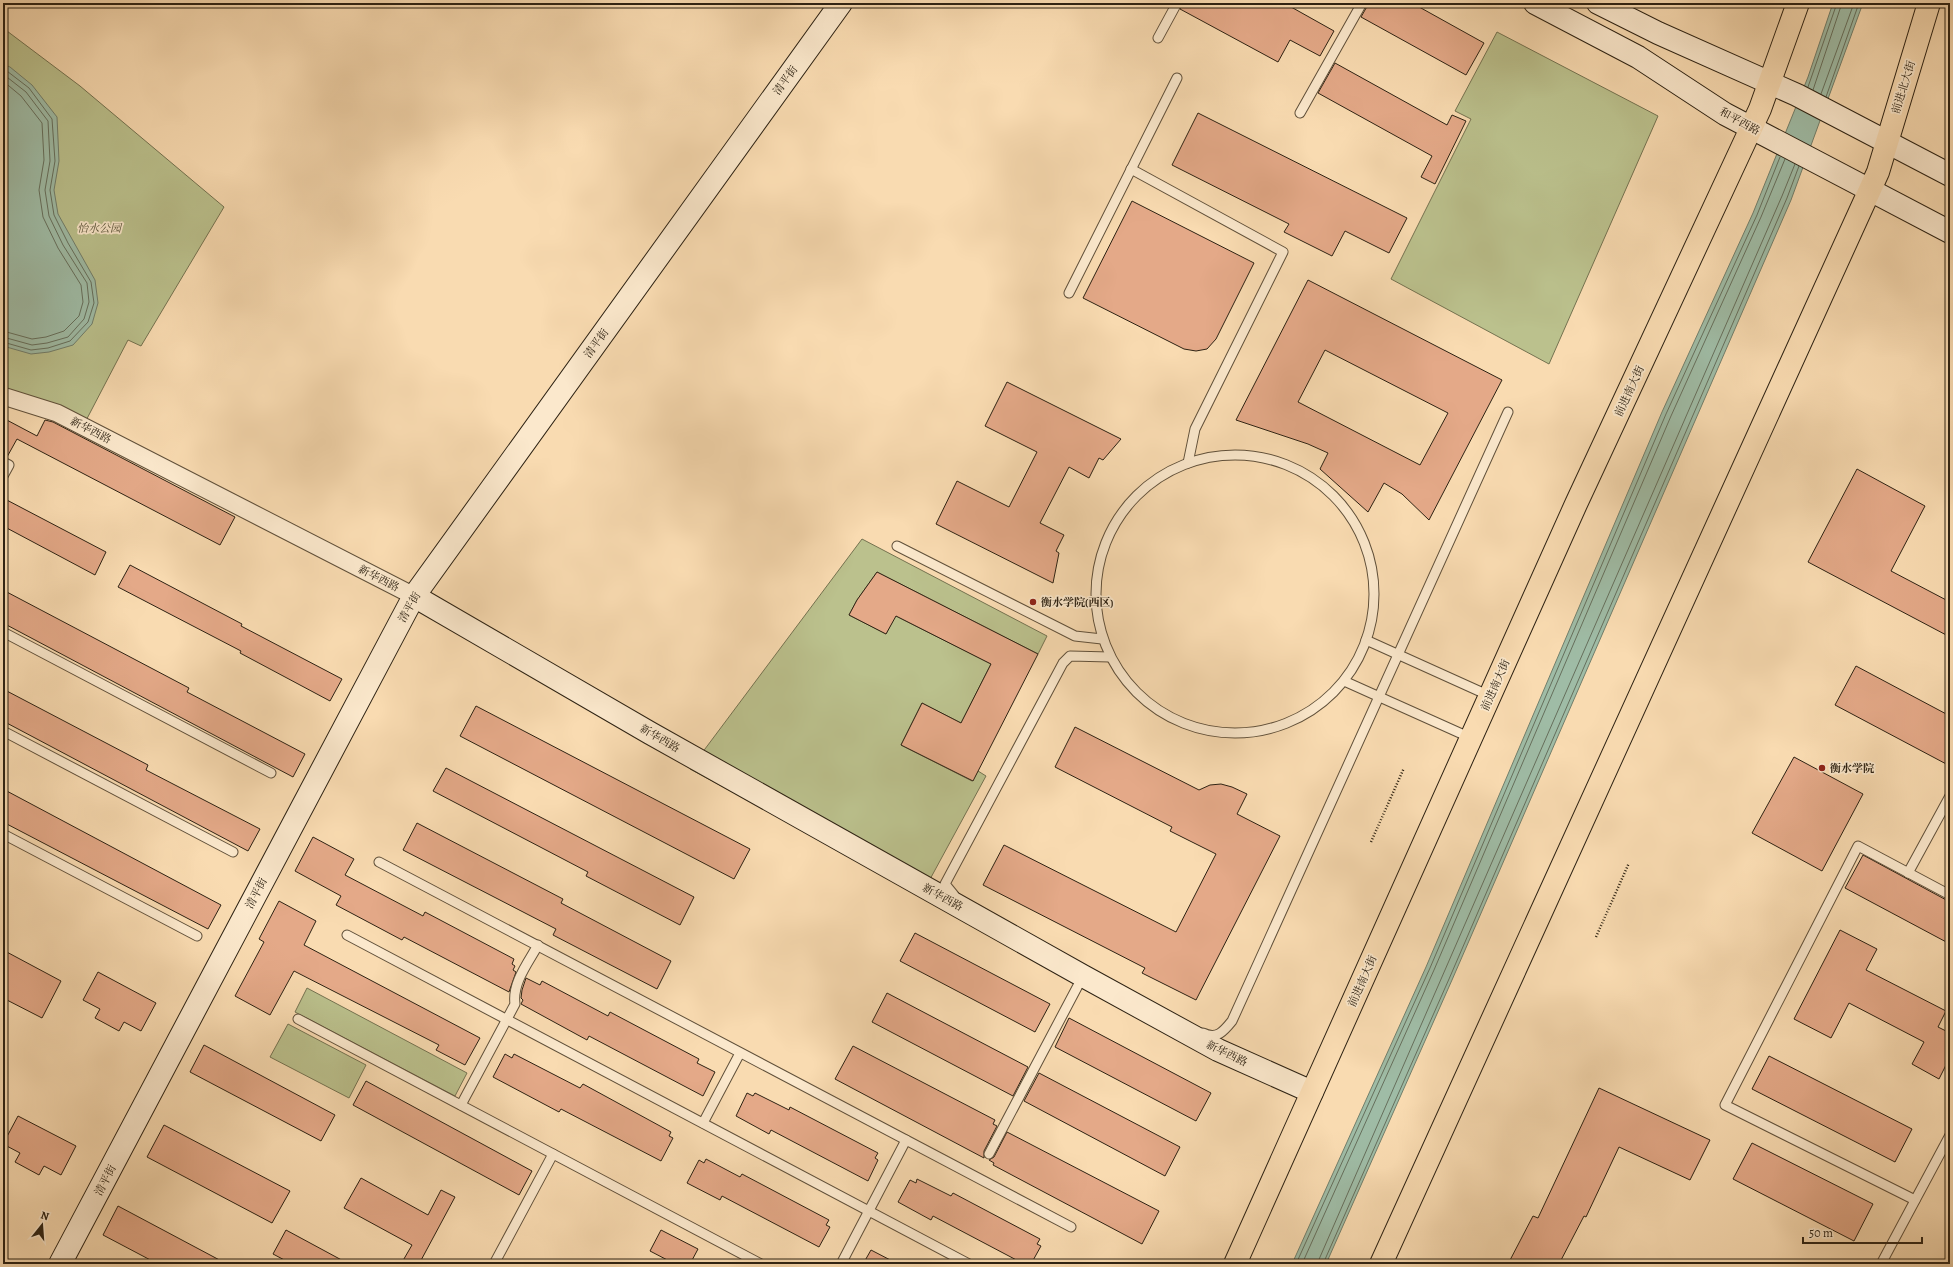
<svg xmlns="http://www.w3.org/2000/svg" width="1953" height="1267" font-family="Alegreya,'Noto Serif SC',serif">
	<style>
		.green { fill: #bbc18d; stroke: #747250 }
		.water { fill: #9fbca6; stroke: #717e6b }
		.lines { fill: none; stroke-linecap: round; stroke-linejoin: round }
		.shore { stroke: #666f5c; stroke-width: 1 }
		.building { fill: #e4a988; stroke: #2d2213; fill-rule: evenodd }
		.lane-casing { stroke: #60503a; stroke-width: 11 }
		.street-casing { stroke: #60503a; stroke-width: 19 }
		.secondary-casing { stroke: #2d2213; stroke-width: 24 }
		.primary-casing { stroke: #2d2213; stroke-width: 24 }
		.path { stroke: #2d2213; stroke-width: 2.5; stroke-dasharray: 1 2; stroke-linecap: butt }
		.lane { stroke: #fbe8cc; stroke-width: 9 }
		.street { stroke: #fbe8cc; stroke-width: 17 }
		.secondary { stroke: #fbe8cc; stroke-width: 22 }
		.primary { stroke: #f9dbb1; stroke-width: 22 }
		.poi-dot { fill: #8f2418; stroke: #fbe8cc; stroke-width: 1.5 }
		.labels { text-anchor: middle; stroke-width: 3.5; stroke-linejoin: round; paint-order: stroke }
		.street-label { font-size: 11px; fill: #2d2213; stroke: #fbe8cc }
		.park-label { font-size: 11px; font-style: italic; fill: #585238; stroke: #fbe8cc }
		.poi-label { font-size: 11px; font-weight: bold; fill: #2d2213; stroke: #fbe8cc; text-anchor: start }
	</style>
	<rect width="100%" height="100%" fill="#f9dbb1"/>
	<filter id="stains"><feTurbulence type="fractalNoise" baseFrequency=".005" numOctaves="4"/><feColorMatrix values="0 0 0 0 .2 0 0 0 0 .09 0 0 0 0 .02 0 0 0 .5 -.17"/></filter>
	<radialGradient id="worn" r=".72"><stop offset=".6" stop-color="#630" stop-opacity="0"/><stop offset="1" stop-color="#630" stop-opacity=".3"/></radialGradient>
	<g class="green">
		<path d="M3,28L80,86L224,207L141,346L128,340L80,432L3,391Z"/>
		<path d="M1497,32L1658,116L1549,364L1391,279L1471,119L1455,111Z"/>
		<path d="M862,539L1047,636L1038,654L877,572L857,600L849,615L886,634L893,620L894,615L991,664L961,723L922,703L901,745L972,781L978,771L986,776L922,894L690,769Z"/>
		<path d="M307,988L467,1073L455,1096L295,1012Z"/>
		<path d="M288,1024L366,1065L349,1098L270,1057Z"/>
	</g>
	<g class="water">
		<path d="M1833,3H1863L1791,200L1452,980L1326,1264H1292L1426,967L1662,412L1753,213L1808,77Z"/>
		<path d="M3,64L10,67L32,85L57,117L59,161L54,190L58,214L95,280L98,303L92,324L73,345L49,352L31,354L3,346Z"/>
	</g>
	<g class="lines">
		<g class="shore">
			<path d="M3,68L29,88L52,119L55,161L50,190L54,215L68,243L91,282L94,303L88,322L70,341L48,348L31,350L3,342"/>
			<path d="M3,74L26,92L48,121L50,161L45,190L49,216L63,245L87,283L89,302L84,319L68,337L47,343L32,345L3,337"/>
			<path d="M3,81L21,96L42,123L44,160L39,190L43,217L58,248L81,285L83,302L79,316L64,331L46,337L32,339L3,331"/>
			<path d="M1808,87L1837,3"/>
			<path d="M1813,90L1842,3"/>
			<path d="M1821,94L1854,3"/>
			<path d="M1826,97L1859,3"/>
			<path d="M1296,1264L1430,968L1666,414L1757,215L1780,157"/>
			<path d="M1302,1264L1434,970L1671,416L1761,217L1785,159"/>
			<path d="M1317,1264L1782,196L1795,164"/>
			<path d="M1323,1264L1449,979L1787,198L1799,166"/>
		</g>
	</g>
	<g class="building">
		<path d="M1183,3H1284L1334,31L1320,56L1290,40L1278,62L1180,9Z"/>
		<path d="M1369,3H1412L1484,43L1466,75L1361,17Z"/>
		<path d="M1335,63L1447,125L1452,115L1466,121L1435,184L1421,177L1432,156L1318,93Z"/>
		<path d="M1198,113L1407,218L1389,253L1345,231L1332,256L1284,232L1289,224L1172,165Z"/>
		<path d="M1132,201L1254,263L1216,339L1207,349L1196,351L1184,349L1083,298Z"/>
		<path d="M1308,280L1502,380L1429,520L1402,494L1384,483L1368,512L1320,469L1328,453L1308,444L1236,420ZM1325,350L1448,413L1420,465L1298,402Z"/>
		<path d="M1007,382L1121,439L1103,460L1099,458L1089,478L1069,467L1040,523L1064,535L1056,551L1059,553L1053,583L936,524L957,481L1009,507L1037,452L985,426Z"/>
		<path d="M3,418L37,436L45,420L53,422L235,517L220,545L17,439L7,457L3,456Z"/>
		<path d="M1857,469L1925,506L1891,571L1950,602V637L1808,562Z"/>
		<path d="M3,498L106,552L95,575L3,526Z"/>
		<path d="M130,565L242,624L241,626L342,679L330,701L240,653L241,651L118,587Z"/>
		<path d="M877,572L1038,654L973,781L901,745L922,703L961,723L991,664L896,616L886,634L849,615L857,600Z"/>
		<path d="M3,590L189,688L187,692L305,754L293,777L3,623Z"/>
		<path d="M1856,666L1950,716V766L1835,705Z"/>
		<path d="M3,689L148,765L146,770L260,829L248,851L3,721Z"/>
		<path d="M476,706L750,849L734,879L460,736Z"/>
		<path d="M1075,727L1199,790L1210,785L1221,784L1232,787L1247,794L1237,814L1280,836L1196,1000L1142,973L1145,968L983,885L1004,845L1176,932L1216,854L1170,831L1172,827L1055,767Z"/>
		<path d="M1794,757L1863,794L1822,871L1752,833Z"/>
		<path d="M446,768L694,897L680,925L586,876L588,872L433,791Z"/>
		<path d="M3,789L221,905L208,929L3,822Z"/>
		<path d="M417,823L563,899L561,903L671,961L657,989L553,935L556,929L403,850Z"/>
		<path d="M313,837L354,859L345,875L423,916L425,912L514,959L512,964L515,966L513,970L516,972L509,992L404,937L402,940L336,905L341,896L295,871Z"/>
		<path d="M1863,855L1950,902V944L1845,888Z"/>
		<path d="M279,901L316,921L304,945L480,1038L465,1065L436,1050L439,1045L294,971L270,1015L235,996L264,942L259,939Z"/>
		<path d="M1840,930L1877,949L1866,970L1946,1011L1938,1027L1950,1033V1057L1939,1079L1912,1064L1924,1042L1849,1003L1831,1038L1794,1019Z"/>
		<path d="M915,933L1050,1004L1035,1032L900,961Z"/>
		<path d="M3,950L61,981L42,1018L3,998Z"/>
		<path d="M98,972L156,1003L141,1031L124,1022L119,1031L95,1018L100,1009L83,1000Z"/>
		<path d="M526,978L540,985L542,981L608,1016L610,1012L699,1059L697,1063L715,1072L703,1096L589,1036L587,1040L521,1004L523,1000L521,998L522,990Z"/>
		<path d="M887,993L1028,1067L1013,1096L872,1022Z"/>
		<path d="M1069,1018L1211,1093L1196,1121L1055,1047Z"/>
		<path d="M204,1045L335,1115L321,1141L190,1072Z"/>
		<path d="M853,1046L995,1120L993,1124L997,1126L984,1151V1158L835,1079Z"/>
		<path d="M505,1054L512,1058L514,1054L580,1088L583,1084L671,1132L669,1136L673,1138L661,1161L561,1109L559,1112L493,1077Z"/>
		<path d="M1769,1056L1912,1129L1895,1162L1752,1089Z"/>
		<path d="M1039,1073L1180,1147L1165,1176L1024,1101Z"/>
		<path d="M366,1081L532,1171L519,1195L353,1105Z"/>
		<path d="M1599,1088L1710,1140L1690,1180L1619,1147L1586,1217L1584,1216L1559,1264H1508L1533,1216L1538,1218Z"/>
		<path d="M747,1093L753,1096L755,1093L789,1110L790,1107L878,1153L875,1158L878,1160L868,1181L771,1130L769,1134L736,1116Z"/>
		<path d="M18,1116L76,1146L61,1175L44,1166L39,1175L15,1162L20,1153L3,1144Z"/>
		<path d="M164,1125L290,1191L272,1223L147,1157Z"/>
		<path d="M1007,1132L1159,1211L1142,1244L993,1165L994,1163L989,1160L994,1157Z"/>
		<path d="M1752,1143L1873,1204L1854,1241L1733,1179Z"/>
		<path d="M706,1159L740,1177L742,1174L829,1220L826,1225L830,1227L819,1247L722,1196L720,1200L687,1183L699,1160L704,1163Z"/>
		<path d="M361,1178L428,1215L441,1190L455,1197L419,1264H401L412,1245L344,1208Z"/>
		<path d="M917,1179L951,1196L953,1193L1040,1239L1037,1244L1041,1246L1031,1264H1024L933,1216L931,1220L898,1202L910,1180L916,1183Z"/>
		<path d="M118,1206L227,1264H158L103,1235Z"/>
		<path d="M286,1230L349,1264H292L273,1254Z"/>
		<path d="M661,1230L698,1249L690,1264H675L650,1251Z"/>
		<path d="M871,1250L898,1264H863Z"/>
	</g>
	<g class="lines">
		<g class="lane-casing">
			<g id="lane">
				<path d="M1158,38L1177,3"/>
				<path d="M1300,113L1362,3"/>
				<path d="M1131,169L1283,252L1195,429L1188,463"/>
				<path d="M1069,293L1177,78"/>
				<circle cx="1235" cy="594" r="139"/>
				<path d="M3,462L9,465L3,476"/>
				<path d="M897,546L1075,636L1102,639"/>
				<path d="M3,632L271,773"/>
				<path d="M1366,640L1490,696"/>
				<path d="M1344,681L1471,738"/>
				<path d="M3,731L233,852"/>
				<path d="M3,834L197,936"/>
				<path d="M379,862L1071,1227"/>
				<path d="M1908,873L1950,796"/>
				<path d="M954,895L945,884L1063,663L1070,656L1110,657"/>
				<path d="M347,935L969,1264"/>
				<path d="M298,1019L761,1264"/>
				<path d="M1203,1033C1217,1040 1224,1031 1232,1021L1508,412"/>
				<path d="M461,1105L515,1004C512,983 528,963 538,945"/>
				<path d="M703,1123L740,1053"/>
				<path d="M989,1154L1083,976"/>
				<path d="M1915,1200L1725,1105L1858,846L1950,895"/>
				<path d="M494,1264L553,1154"/>
				<path d="M841,1264L906,1140"/>
				<path d="M1881,1264L1950,1135"/>
			</g>
		</g>
		<g class="street-casing">
			<path id="street" d="M3,396L57,413L414,596"/>
		</g>
		<g class="secondary-casing">
			<g id="secondary">
				<path d="M1535,3L1638,57L1725,114L1950,232"/>
				<path d="M1598,3L1658,33L1797,95L1950,175"/>
				<path d="M414,596L650,733L1083,976L1218,1050L1312,1092"/>
				<path d="M60,1264L414,596L841,3"/>
			</g>
		</g>
		<g class="primary-casing">
			<g id="primary">
				<path d="M1235,1264L1576,504L1760,109L1798,3"/>
				<path d="M1381,1264L1878,172L1929,3"/>
			</g>
		</g>
		<g class="path">
			<path d="M1371,842L1404,768"/>
			<path d="M1596,937L1629,863"/>
		</g>
		<use href="#lane" class="lane"/>
		<use href="#street" class="street"/>
		<use href="#secondary" class="secondary"/>
		<use href="#primary" class="primary"/>
	</g>
	<g class="poi-dot">
		<circle cx="1033" cy="602" r="4"/>
		<circle cx="1822" cy="768" r="4"/>
	</g>
	<g class="labels">
		<g class="street-label">
			<text transform="translate(785 80) rotate(-54)" y="4">清平街</text>
			<text transform="translate(1903 87) rotate(-73)" y="4">前进北大街</text>
			<text transform="translate(1740 121) rotate(29)" y="4">和平西路</text>
			<text transform="translate(596 343) rotate(-54)" y="4">清平街</text>
			<text transform="translate(1629 391) rotate(-65)" y="4">前进南大街</text>
			<text transform="translate(91 430) rotate(27)" y="4">新华西路</text>
			<text transform="translate(379 578) rotate(27)" y="4">新华西路</text>
			<text transform="translate(409 607) rotate(-60)" y="4">清平街</text>
			<text transform="translate(1495 685) rotate(-66)" y="4">前进南大街</text>
			<text transform="translate(660 738) rotate(30)" y="4">新华西路</text>
			<text transform="translate(256 893) rotate(-62)" y="4">清平街</text>
			<text transform="translate(943 897) rotate(29)" y="4">新华西路</text>
			<text transform="translate(1362 981) rotate(-66)" y="4">前进南大街</text>
			<text transform="translate(1227 1053) rotate(26)" y="4">新华西路</text>
			<text transform="translate(105 1180) rotate(-62)" y="4">清平街</text>
		</g>
		<g class="park-label">
			<text x="99" y="232">怡水公园</text>
		</g>
		<g class="poi-label">
			<text x="1041" y="606">衡水学院(西区)</text>
			<text x="1830" y="772">衡水学院</text>
		</g>
	</g>
	<rect width="1953" height="1267" fill="none" stroke="#f9dbb1" stroke-width="16"/>
	<rect x="4" y="4" width="1945" height="1259" fill="none" stroke="#2d2213" stroke-width="2"/>
	<rect x="8" y="8" width="1937" height="1251" fill="none" stroke="#2d2213"/>
	<g transform="translate(42 1225) rotate(17)" stroke="#fbe8cc" stroke-width="3" paint-order="stroke">
	<path d="M0-3L7 15L0 10L-7 15Z" fill="#2d2213"/>
	<text y="-6" font-size="11" font-weight="bold" text-anchor="middle" fill="#2d2213">N</text>
	</g>
	<path d="M1803 1237v6h119v-6" fill="none" stroke="#2d2213" stroke-width="2"/>
	<text x="1809" y="1237" font-size="12" fill="#2d2213" stroke="#fbe8cc" stroke-width="3" paint-order="stroke">50 m</text>
	<rect width="100%" height="100%" filter="url(#stains)"/>
	<rect width="100%" height="100%" fill="url(#worn)"/>
</svg>
